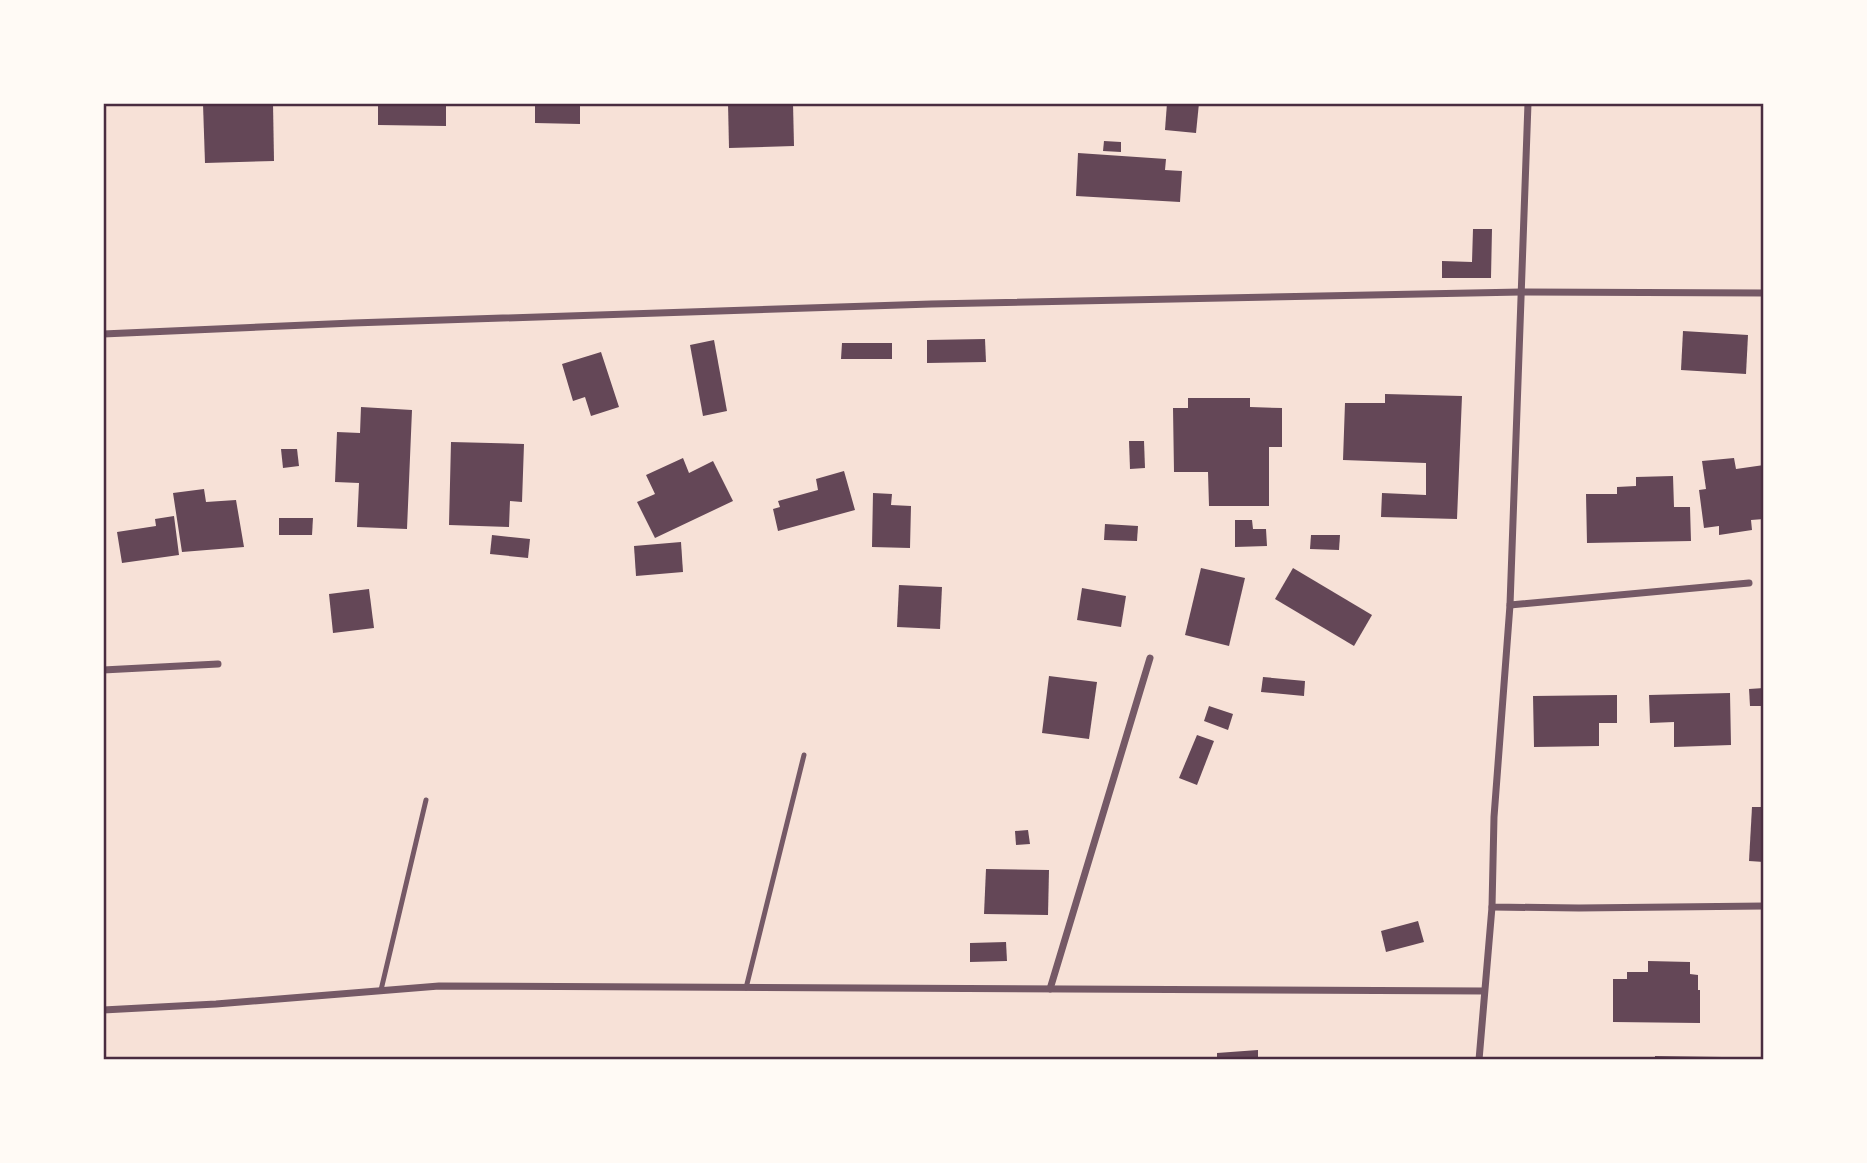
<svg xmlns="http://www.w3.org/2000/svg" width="1867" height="1163" font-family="Signika,sans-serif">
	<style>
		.building { fill: #644757 }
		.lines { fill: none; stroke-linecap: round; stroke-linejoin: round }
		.service { stroke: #755966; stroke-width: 5 }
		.minor { stroke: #755966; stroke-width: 7 }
		.neatline { fill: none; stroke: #4a2c40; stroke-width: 2.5 }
	</style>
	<rect width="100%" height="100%" fill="#f7e1d7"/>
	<g class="building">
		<path d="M273,103L274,161L205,163L203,104Z"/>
		<path d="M378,103H446V126L378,125Z"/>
		<path d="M535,103H580V124L535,123Z"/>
		<path d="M728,103H793L794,146L729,148Z"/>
		<path d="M1167,103H1199L1196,133L1165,130Z"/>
		<path d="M1104,141L1121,142V152L1103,151Z"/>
		<path d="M1078,153L1166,159L1165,170L1182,171L1180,202L1076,196Z"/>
		<path d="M1473,229H1492L1491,278H1442V261L1472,262Z"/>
		<path d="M1683,331L1748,335L1746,374L1681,370Z"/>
		<path d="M985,339L986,362L927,363V340Z"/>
		<path d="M714,340L727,411L703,416L690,345Z"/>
		<path d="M842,343H892V359H841Z"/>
		<path d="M601,352L619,407L591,416L585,397L573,401L562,364Z"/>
		<path d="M1385,394L1462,396L1457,519L1381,517L1382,493L1426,495V463L1343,460L1345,403H1385Z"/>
		<path d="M1188,398H1250V407L1282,408V447H1269V506H1209L1208,472H1174L1173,408H1188Z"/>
		<path d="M361,407L412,410L407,529L357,527L359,483L335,482L337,432L360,433Z"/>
		<path d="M1129,441H1144L1145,468L1130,469Z"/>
		<path d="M451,442L524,444L522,502L510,501L509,527L449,525Z"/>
		<path d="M281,449H297L299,466L283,468Z"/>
		<path d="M683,458L689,473L713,461L733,501L655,538L637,502L655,494L646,475Z"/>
		<path d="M1734,458L1736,469L1764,465V519L1751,520L1752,530L1719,535V526L1704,528L1699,490L1706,489L1702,461Z"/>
		<path d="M844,471L855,510L778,531L773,509L780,507L778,501L818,490L816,479Z"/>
		<path d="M1673,476L1674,507H1690L1691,541L1587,543L1586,494H1617V487L1636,486V477Z"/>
		<path d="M204,489L206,502L236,500L244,547L182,552L173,493Z"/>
		<path d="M873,493L892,494L891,505L911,506L910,548L872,547Z"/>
		<path d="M174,516L179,555L122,563L117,532L156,526L155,519Z"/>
		<path d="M279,518H313L312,535H279Z"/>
		<path d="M1235,520H1252L1253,529H1266L1267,546L1235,547Z"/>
		<path d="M1105,524L1138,526L1137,541L1104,540Z"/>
		<path d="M492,535L530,539L528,558L490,554Z"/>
		<path d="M1311,535H1340L1339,550L1310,549Z"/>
		<path d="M681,542L683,572L636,576L634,546Z"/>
		<path d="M1201,568L1245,578L1229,646L1185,635Z"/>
		<path d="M1293,568L1372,615L1354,646L1275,599Z"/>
		<path d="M899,585L942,587L940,629L897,627Z"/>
		<path d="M1082,588L1126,596L1121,627L1077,620Z"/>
		<path d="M369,589L374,628L333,633L329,594Z"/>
		<path d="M1049,676L1097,682L1089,739L1042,733Z"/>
		<path d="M1263,677L1305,681L1304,696L1261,692Z"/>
		<path d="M1764,688V706H1750L1749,689Z"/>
		<path d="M1730,693L1731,745L1674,747V722L1650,723L1649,695Z"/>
		<path d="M1617,695V723H1599V746L1534,747L1533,696Z"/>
		<path d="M1209,706L1233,714L1228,730L1204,721Z"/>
		<path d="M1197,735L1214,741L1197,785L1179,778Z"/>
		<path d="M1752,807H1764V862L1749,861Z"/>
		<path d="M1028,830L1030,844L1016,845L1015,831Z"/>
		<path d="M986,869L1049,870L1048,915L984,914Z"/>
		<path d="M1418,921L1424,942L1386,952L1381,931Z"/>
		<path d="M1006,942L1007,961L970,962V943Z"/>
		<path d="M1648,961L1690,962V974L1698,975V990H1700V1023L1613,1022V979H1627V972H1648Z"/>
		<path d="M1258,1050V1060H1217V1053Z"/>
		<path d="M1655,1056L1722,1057V1060H1655Z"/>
	</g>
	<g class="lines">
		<g class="service">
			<path d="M746,988L804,755"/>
			<path d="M381,990L426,800"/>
		</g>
		<g class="minor">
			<path d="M1528,103L1510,605L1494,817L1492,907L1579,908L1764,906"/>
			<path d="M103,334L353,323L931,304L1521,292L1764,293"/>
			<path d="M1510,605L1749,583"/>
			<path d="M103,670L218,664"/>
			<path d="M1050,989L1150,658"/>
			<path d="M103,1010L216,1004L439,986L1484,991"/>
			<path d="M1479,1060L1492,907"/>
		</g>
	</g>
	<rect width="1867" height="1163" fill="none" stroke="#fffaf5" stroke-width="210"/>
	<rect x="105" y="105" width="1657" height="953" class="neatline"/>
</svg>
